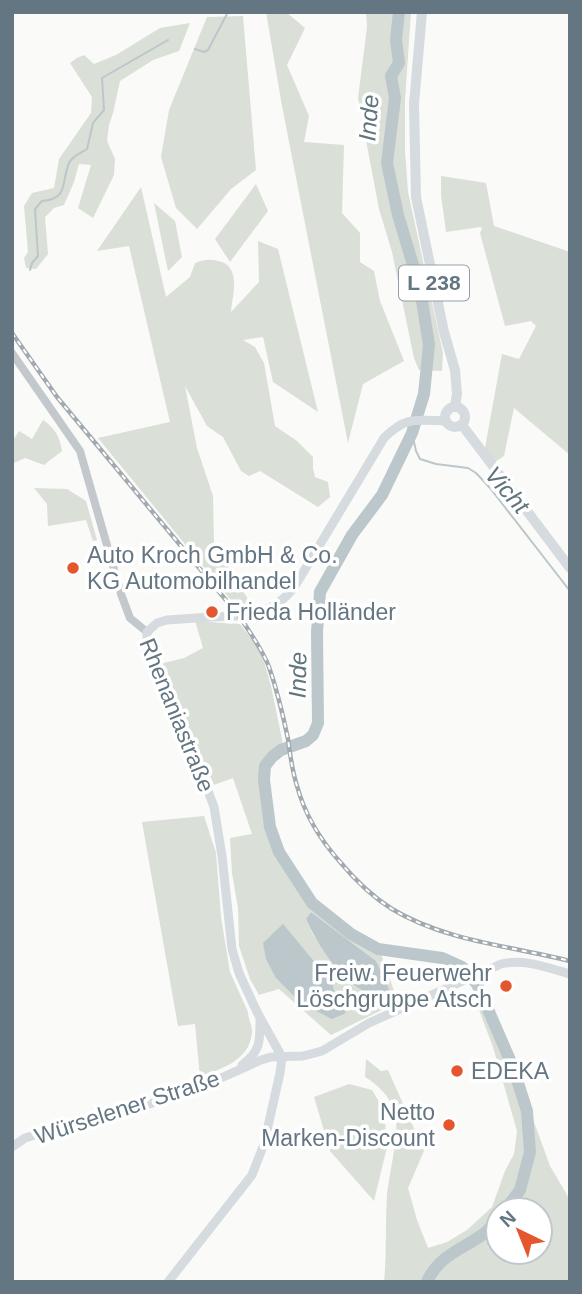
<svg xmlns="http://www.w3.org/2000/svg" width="582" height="1294" font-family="Helvetica,sans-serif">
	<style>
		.green { fill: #dadfd7; fill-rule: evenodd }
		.water { fill: #bbc7cb }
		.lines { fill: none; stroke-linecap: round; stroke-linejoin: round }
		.stream { stroke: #bbc7cb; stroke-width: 2 }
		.river { stroke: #bbc7cb; stroke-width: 12 }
		.tertiary { stroke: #c3c8cc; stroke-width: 8 }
		.secondary { stroke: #d6dbdf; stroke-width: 9 }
		.primary { stroke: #d6dbdf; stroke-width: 10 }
		.rail-casing { stroke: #a2aab0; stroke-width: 4.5 }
		.rail { stroke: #fff; stroke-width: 2; stroke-dasharray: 5; stroke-linecap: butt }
		.poi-dot { fill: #e4572e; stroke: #fff; stroke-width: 2.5 }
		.labels { text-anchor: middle; stroke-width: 7; stroke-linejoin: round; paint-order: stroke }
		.shield { fill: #fff; stroke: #939fa8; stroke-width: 2 }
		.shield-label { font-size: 21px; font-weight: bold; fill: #657683 }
		.poi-label { font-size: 23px; fill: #657683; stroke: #fff; text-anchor: start }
		.street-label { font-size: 23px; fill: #657683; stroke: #fff }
		.water-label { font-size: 24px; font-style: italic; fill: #60757c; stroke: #fff }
	</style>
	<rect width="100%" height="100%" fill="#fafaf8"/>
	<g class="green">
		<path d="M266,12H286L305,28L287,65L309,116L304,142L344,145L342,213L360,233V262L374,271L380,301L404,361L363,384L348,443L282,106Z"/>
		<path d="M366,12H411L405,100V151L408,192L443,353L442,371L419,370L414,358L392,252L379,209L358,98L367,27Z"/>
		<path d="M243,16L256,170L231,189L197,229L176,208L161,157L169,110L207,17Z"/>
		<path d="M190,23L179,51L153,60L120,81L113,113L109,125L107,141L115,159L114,175L93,218L78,208L91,165L79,164L74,182L64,205L54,208L45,217L48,254L36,269L26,268L24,258L28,252L24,206L32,193L54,188L59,159L91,113L92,97L70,63L77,58L84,55L94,64L116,55L160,28Z"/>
		<path d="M441,176L486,183L494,226L570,252V455L514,408L504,456L495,462L485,448L502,354L519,359L536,326L531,321L505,326L480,233L482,229L481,227L446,232L441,195Z"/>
		<path d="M256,184L268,211L230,262L215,239Z"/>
		<path d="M141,187L166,297L190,277L195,263C206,259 211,259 222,262C241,269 232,297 231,312L259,282L258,241L278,249L318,412L273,382L263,337L243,340L255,347L264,363L275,426L297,441L313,457V468L315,477L328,482L330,497L318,507L260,471L249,476L241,471L223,437L207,426L185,386L197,448L213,496L214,543L252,606L239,610L98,438L170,422L129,246L97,251Z"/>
		<path d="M154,203L175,221L182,257L168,271Z"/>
		<path d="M43,420C55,428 60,437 62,451L44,465L25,458L12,464V442L19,431L32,439Z"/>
		<path d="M34,488L67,489L86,501L97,540L93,541L86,520L48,526L47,504Z"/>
		<path d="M195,621L240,624L258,648L264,662L271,686L283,744L266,759L260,770L263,817L270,839L283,864L309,903L345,933L381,954L398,1002L331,1035L279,989L259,995L250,979L239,946L238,908L232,873L230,838L252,834L233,778L214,785L160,664L184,658L203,648ZM311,912L376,961L391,997L382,1000L341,973L313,935L306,919Z"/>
		<path d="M204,816L216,853L221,917L230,972L248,1012C248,1020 253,1026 252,1033C249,1061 222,1068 200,1077L195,1024L178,1026L142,822Z"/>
		<path d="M483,990L514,1067L550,1166L570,1200V1282H384C387,1253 385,1224 387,1195C389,1174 400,1132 395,1114C391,1098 379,1085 365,1077L366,1059L381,1071L388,1070L424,1151L408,1188L417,1220L428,1248L447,1242L467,1230L492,1207L505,1171L514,1154L517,1131L493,1047L473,994ZM498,1210H540V1252H498Z"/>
		<path d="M349,1084L372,1090L384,1110L387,1147L374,1201L330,1151L314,1097Z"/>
	</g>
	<g class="water">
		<path d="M311,912L376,961L392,996L383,1000C376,997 369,994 362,990C338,976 317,944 306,919Z"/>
		<path d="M283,924L332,983L336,998L346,1013L332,1019L302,1004L276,978L266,959L263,943Z"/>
	</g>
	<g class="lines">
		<g class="stream">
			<path d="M195,49L204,52L208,50L228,12"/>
			<path d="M30,270L32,263L38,256L35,209L42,201C69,199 61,182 69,163C72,156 81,153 87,149L93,123L104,110L102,78L168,40"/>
			<path d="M412,433L416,451L420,459L436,464L468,468L476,473L490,488L570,591"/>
		</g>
		<g class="river">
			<path d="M399,12L396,40L399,63L391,76L395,98L387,163L398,215L420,288L429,345L424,394L412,433L382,495L352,535L320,592L317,632L318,723L313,735L306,741L281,750L272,757L265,766L264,780L270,827L279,852L312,903L351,934L378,949L442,958L462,967L477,984L513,1067L527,1111L530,1152L520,1190L505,1210"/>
			<path d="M427,1282C438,1256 461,1250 482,1235C488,1231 493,1225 498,1219"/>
		</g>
		<path class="tertiary" d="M12,353L80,451L121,594L130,618L147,632"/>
		<g class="secondary">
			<path d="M282,1057L257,1012L239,973L232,949L222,856L214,807L193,751L147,651V632L157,623L167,620C182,619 196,618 211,617C246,616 272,617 295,586L384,438C406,416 416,420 446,421"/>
			<path d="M242,1065C261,1051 260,1041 260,1019"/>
			<path d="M12,1147L25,1138L38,1134L121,1113L168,1098L221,1078L261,1060L271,1057L303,1056L322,1051L369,1023L501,964C524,958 548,968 570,974"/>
			<path d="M168,1282L252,1175L264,1144L280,1073L282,1057"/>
		</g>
		<g class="primary">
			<path d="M422,12L414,104L416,197L444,332L455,370L457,394L455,406"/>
			<circle cx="455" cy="417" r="10"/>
			<path d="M462,425L570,568"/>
		</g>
		<g class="rail-casing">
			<path id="rail" d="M12,333L57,397L240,617C250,633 262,649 269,667C277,690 283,715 288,739C290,755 292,770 297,786C305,815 321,841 341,863C356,881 373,897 392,909C445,941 511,946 570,961"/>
		</g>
		<use href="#rail" class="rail"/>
	</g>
	<g class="poi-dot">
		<circle cx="73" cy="568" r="7"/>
		<circle cx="212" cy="612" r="7"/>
		<circle cx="506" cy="986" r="7"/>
		<circle cx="457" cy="1071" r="7"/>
		<circle cx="449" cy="1125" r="7"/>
	</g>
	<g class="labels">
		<rect class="shield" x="399" y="265.5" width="70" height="35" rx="5"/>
		<g class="shield-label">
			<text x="434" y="290">L 238</text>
		</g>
		<g class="poi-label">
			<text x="87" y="563">Auto Kroch GmbH &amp; Co.<tspan x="87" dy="26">KG Automobilhandel</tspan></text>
			<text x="226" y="620">Frieda Holländer</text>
			<text x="492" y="981" text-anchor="end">Freiw. Feuerwehr<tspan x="492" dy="26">Löschgruppe Atsch</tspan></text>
			<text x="471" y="1079">EDEKA</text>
			<text x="435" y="1120" text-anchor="end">Netto<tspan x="435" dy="26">Marken-Discount</tspan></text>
		</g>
		<g class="street-label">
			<text transform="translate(177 715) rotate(68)" y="8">Rhenaniastraße</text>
			<text transform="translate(127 1107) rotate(-18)" y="8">Würselener Straße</text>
		</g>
		<g class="water-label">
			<text transform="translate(369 118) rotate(-86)" y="8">Inde</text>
			<text transform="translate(507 490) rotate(49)" y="8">Vicht</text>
			<text transform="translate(298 675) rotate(-89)" y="8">Inde</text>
		</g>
	</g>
	<rect width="582" height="1294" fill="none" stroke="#657683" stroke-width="28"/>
	<g transform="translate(519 1231) rotate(317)"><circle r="33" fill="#ffffff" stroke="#c1c8cd" stroke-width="2"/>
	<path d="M0-5L12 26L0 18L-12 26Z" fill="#e4572e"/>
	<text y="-10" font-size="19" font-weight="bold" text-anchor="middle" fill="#657683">N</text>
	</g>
</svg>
